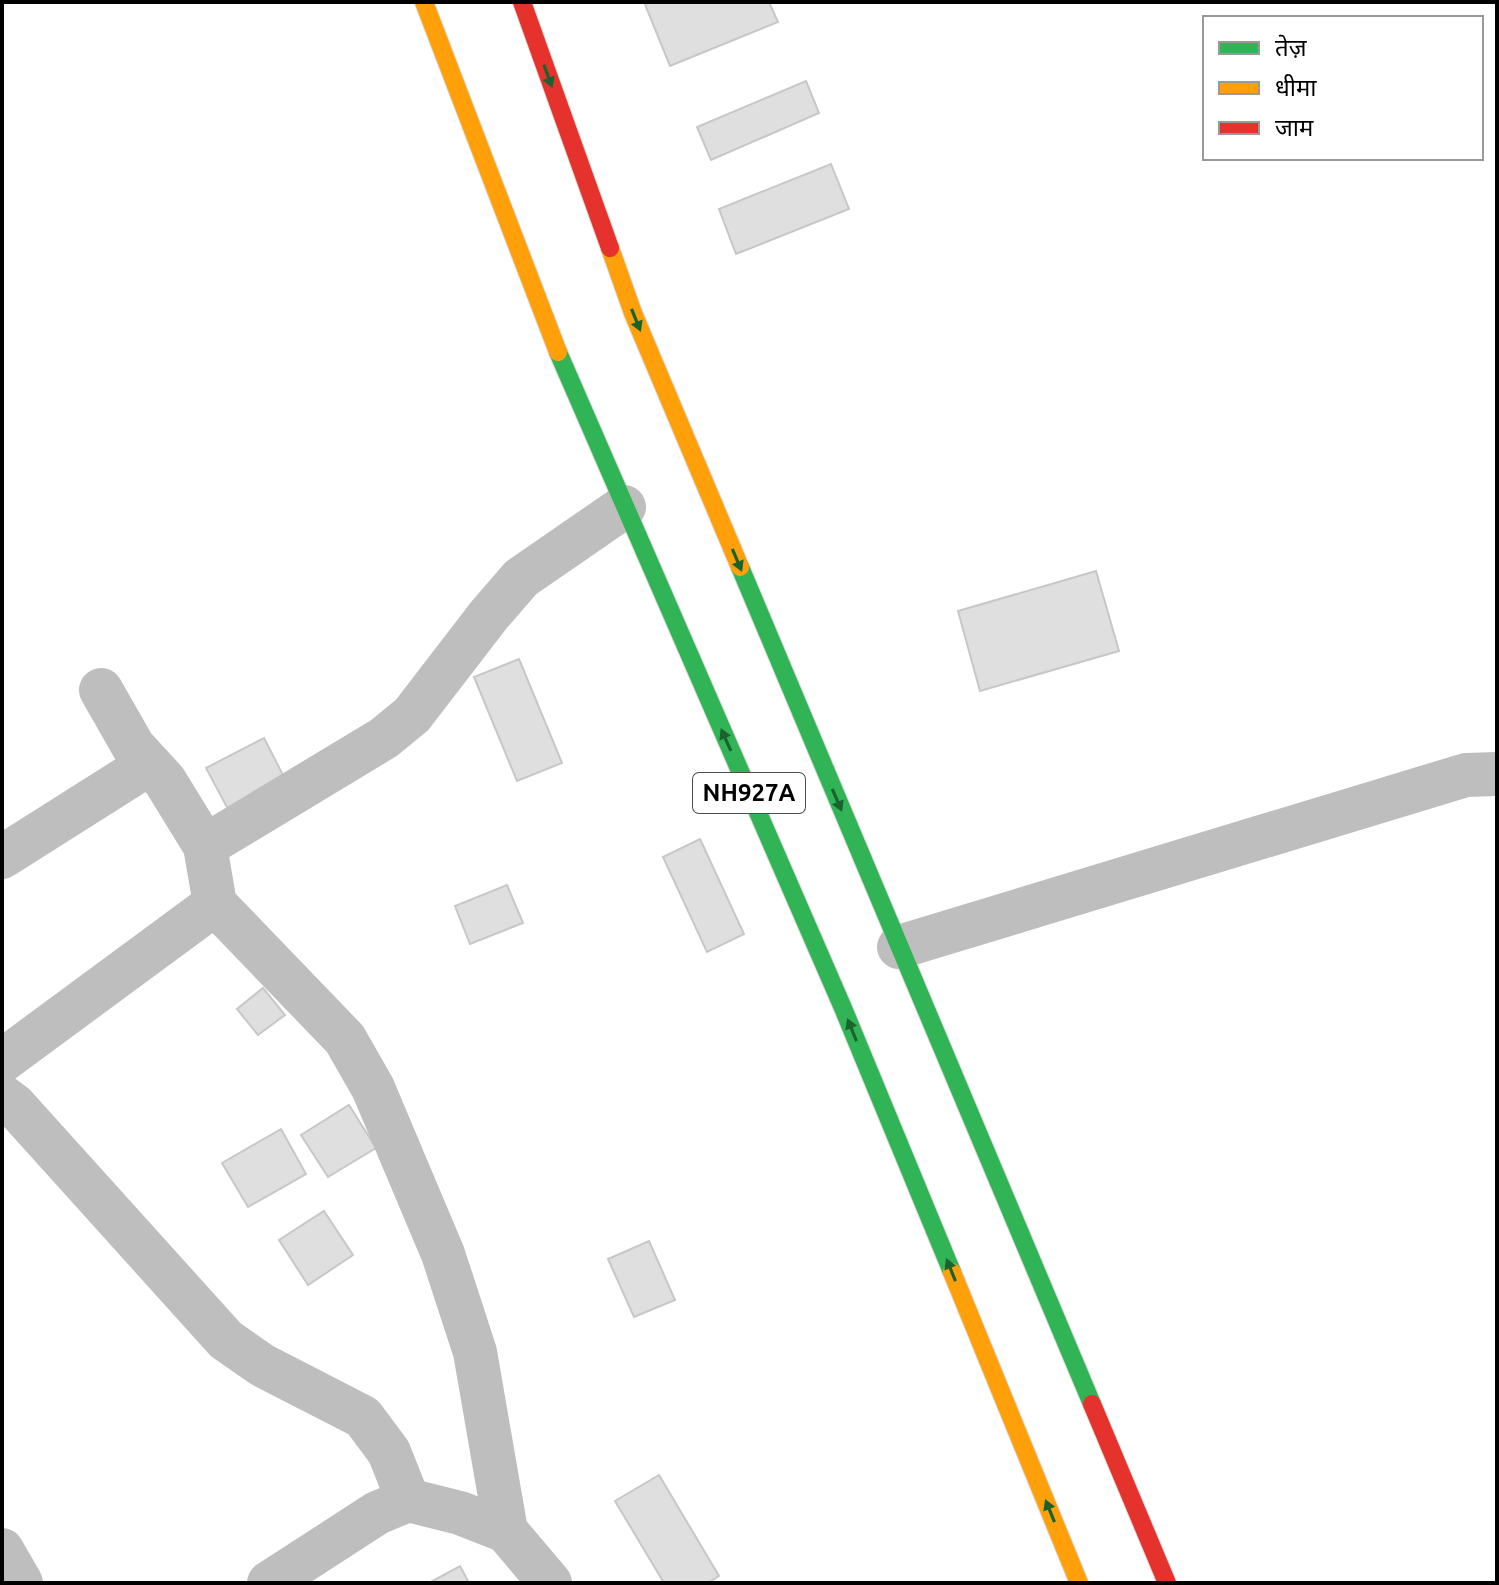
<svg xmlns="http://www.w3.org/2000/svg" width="1499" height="1585" font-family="Ubuntu,'Noto Sans Devanagari',sans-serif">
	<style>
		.building { fill: #dfdfdf; stroke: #c7c7c7; stroke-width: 2 }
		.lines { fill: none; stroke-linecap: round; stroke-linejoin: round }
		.fast-casing { stroke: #dbdbdb; stroke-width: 20 }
		.slow-casing { stroke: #dbdbdb; stroke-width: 20 }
		.jam-casing { stroke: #dbdbdb; stroke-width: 20 }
		.street { stroke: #bebebe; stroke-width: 44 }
		.fast { stroke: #30b455; stroke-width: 18 }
		.slow { stroke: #ff9f0a; stroke-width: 18 }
		.jam { stroke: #e5322d; stroke-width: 18 }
		.oneway { fill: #1a632f }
		.labels { text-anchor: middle; stroke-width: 6; stroke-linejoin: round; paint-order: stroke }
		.shield { fill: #fff; stroke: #4c4c4c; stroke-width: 2 }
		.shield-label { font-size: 24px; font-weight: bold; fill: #000 }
	</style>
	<rect width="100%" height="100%" fill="#fff"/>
	<g class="building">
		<path d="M644,2H769L778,22L670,66Z"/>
		<path d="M806,81L819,113L711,160L697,127Z"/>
		<path d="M831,164L849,209L736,254L719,209Z"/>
		<path d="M1096,571L1119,651L980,691L958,611Z"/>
		<path d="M519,659L562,763L517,781L474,677Z"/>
		<path d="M264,738L286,781L229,811L206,768Z"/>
		<path d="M700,839L744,934L707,952L663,857Z"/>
		<path d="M507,885L523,923L470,944L455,906Z"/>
		<path d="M263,988L285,1015L258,1035L237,1009Z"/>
		<path d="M349,1105L376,1148L328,1177L301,1135Z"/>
		<path d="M281,1129L306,1174L248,1207L222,1163Z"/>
		<path d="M324,1211L353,1255L308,1285L279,1240Z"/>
		<path d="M649,1241L675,1300L634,1317L608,1259Z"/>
		<path d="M659,1475L719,1576L708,1583H664L615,1501Z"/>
		<path d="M460,1566L469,1583H429Z"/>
	</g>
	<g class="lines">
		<g class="fast-casing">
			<g id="fast">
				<path d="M558,352L843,1008L952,1272"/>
				<path d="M740,567L1092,1404"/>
			</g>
		</g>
		<g class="slow-casing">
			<g id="slow">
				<path d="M424,2L558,352"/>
				<path d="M610,248L633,313L740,567"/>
				<path d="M952,1272L1079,1583"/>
			</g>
		</g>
		<g class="jam-casing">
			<g id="jam">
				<path d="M522,2L610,248"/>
				<path d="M1092,1404L1167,1583"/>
			</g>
		</g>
		<g class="street">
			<path d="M101,690L133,746L165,781L205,846L215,904L345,1039L373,1088L443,1254L475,1352L506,1531"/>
			<path d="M205,846L384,738L412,715L489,615L521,578L624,507"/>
			<path d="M2,857L149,764"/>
			<path d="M899,947L1466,775L1497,774"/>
			<path d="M2,1061L215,904"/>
			<path d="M2,1096L14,1105L226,1340L262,1365L363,1417L389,1452L408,1500"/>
			<path d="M2,1550L21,1583"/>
			<path d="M269,1583L377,1513L408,1500L460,1513L506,1531L550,1583"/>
		</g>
		<use href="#fast" class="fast"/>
		<use href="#slow" class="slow"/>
		<use href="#jam" class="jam"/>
	</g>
	<defs><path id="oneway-solid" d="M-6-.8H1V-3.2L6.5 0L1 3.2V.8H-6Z" transform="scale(2)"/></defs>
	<g class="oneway">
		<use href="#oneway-solid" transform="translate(548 76) rotate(70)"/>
		<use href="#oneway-solid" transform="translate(636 320) rotate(68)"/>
		<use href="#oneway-solid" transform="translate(737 560) rotate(67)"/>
		<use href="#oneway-solid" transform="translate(726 740) rotate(-114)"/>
		<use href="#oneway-solid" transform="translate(837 800) rotate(67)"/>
		<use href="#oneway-solid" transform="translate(852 1030) rotate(-112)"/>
		<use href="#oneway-solid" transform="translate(951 1270) rotate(-112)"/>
		<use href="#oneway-solid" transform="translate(1050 1511) rotate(-112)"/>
	</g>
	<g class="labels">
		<rect class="shield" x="693" y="773" width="112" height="40" rx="6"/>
		<g class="shield-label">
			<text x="749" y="801">NH927A</text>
		</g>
	</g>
	<rect width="1499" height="1585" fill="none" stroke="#000000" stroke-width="8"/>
	<rect x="1203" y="16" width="280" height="144" fill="#ffffff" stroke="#999999" stroke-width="2"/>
	<rect x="1219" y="42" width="40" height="12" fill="#30b455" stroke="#999999" stroke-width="2"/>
	<text x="1275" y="56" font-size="24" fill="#000000">तेज़</text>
	<rect x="1219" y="82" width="40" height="12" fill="#ff9f0a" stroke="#999999" stroke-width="2"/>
	<text x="1275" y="96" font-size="24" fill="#000000">धीमा</text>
	<rect x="1219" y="122" width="40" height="12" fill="#e5322d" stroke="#999999" stroke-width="2"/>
	<text x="1275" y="136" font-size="24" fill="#000000">जाम</text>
</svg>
